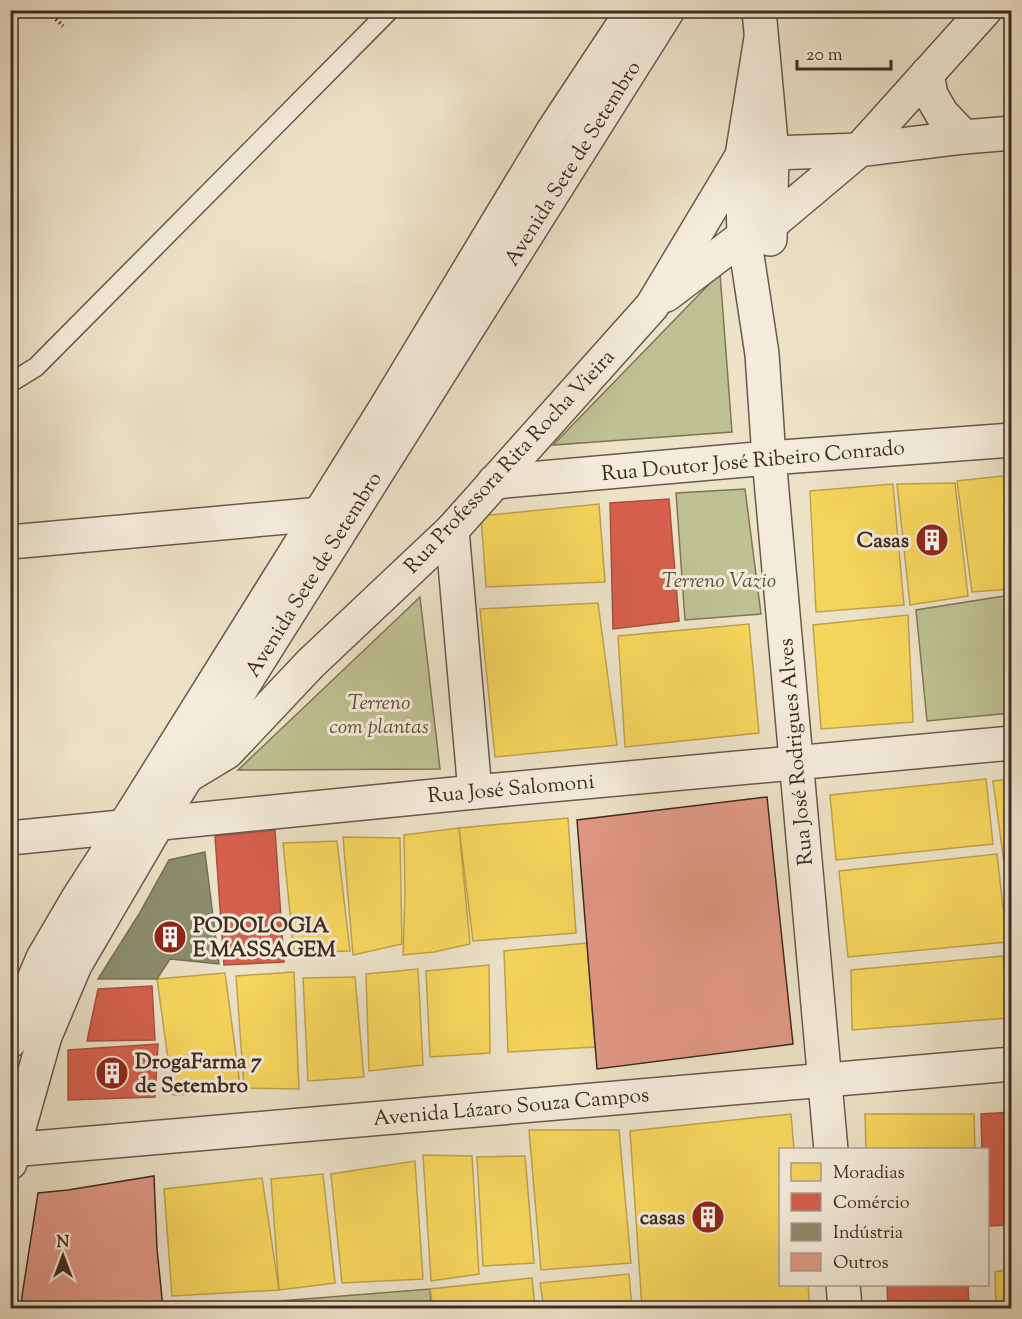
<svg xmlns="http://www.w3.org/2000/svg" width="1022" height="1319" font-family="'Sorts Mill Goudy',serif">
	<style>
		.green { fill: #bec192; stroke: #7f765a; stroke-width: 1.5 }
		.homes { fill: #f6d55c; stroke: #bfa24b; stroke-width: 1.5 }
		.shops { fill: #d6604d; stroke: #a95040; stroke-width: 1.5 }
		.industry { fill: #8c8c6e; stroke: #756f57; stroke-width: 1.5 }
		.building { fill: #e19884; stroke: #402a22; stroke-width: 1.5 }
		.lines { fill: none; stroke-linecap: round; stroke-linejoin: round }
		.service-casing { stroke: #6b584c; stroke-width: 21 }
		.minor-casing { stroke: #6b584c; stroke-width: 36 }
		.tertiary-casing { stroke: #6b584c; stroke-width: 36 }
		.path { stroke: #402a22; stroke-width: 4; stroke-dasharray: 1.5 3; stroke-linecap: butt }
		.service { stroke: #f3ecdb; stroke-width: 18 }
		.minor { stroke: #f3ecdb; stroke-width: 33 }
		.tertiary { stroke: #f3ecdb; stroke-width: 33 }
		.labels { text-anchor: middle; stroke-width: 6; stroke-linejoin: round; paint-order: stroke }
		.street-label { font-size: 21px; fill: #402a22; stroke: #f3ecdb }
		.poi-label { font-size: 21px; font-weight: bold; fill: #402a22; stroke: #f3ecdb; text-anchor: end }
		.park-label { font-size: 21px; font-style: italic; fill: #60503e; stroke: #f3ecdb }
	</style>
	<rect width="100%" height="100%" fill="#ece2c8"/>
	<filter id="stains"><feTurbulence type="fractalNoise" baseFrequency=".00333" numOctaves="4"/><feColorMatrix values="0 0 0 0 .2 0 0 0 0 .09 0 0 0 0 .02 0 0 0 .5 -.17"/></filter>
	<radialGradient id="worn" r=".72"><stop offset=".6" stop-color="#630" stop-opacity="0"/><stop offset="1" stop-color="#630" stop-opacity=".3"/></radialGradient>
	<g class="green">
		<path d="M720,273L732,432L553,445Z"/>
		<path d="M745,489L761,614L685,620L676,493Z"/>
		<path d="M1011,595V713L927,721L916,610Z"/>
		<path d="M420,597L440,769L238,770Z"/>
		<path d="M430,1289L431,1308H280V1301Z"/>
	</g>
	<g class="homes">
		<path d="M1012,475V589L972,592L957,481Z"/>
		<path d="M955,483L968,596L910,605L897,484Z"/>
		<path d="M893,484L904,605L816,612L810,491Z"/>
		<path d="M599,504L605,582L486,587L481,516Z"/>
		<path d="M598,603L617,745L495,757L480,609Z"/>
		<path d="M908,615L913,722L821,729L813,625Z"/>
		<path d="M749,624L759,733L625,747L618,636Z"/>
		<path d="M986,779L993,844L836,860L830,795Z"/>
		<path d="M1012,779V915H1011L993,781Z"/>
		<path d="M568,818L576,933L473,941L459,828Z"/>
		<path d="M459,828L470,944L434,952L403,955L405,895L404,835Z"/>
		<path d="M343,837L400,838L402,944L353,955Z"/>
		<path d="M337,841L350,951L294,953L283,843Z"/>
		<path d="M997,854L1007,942L848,957L839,871Z"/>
		<path d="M587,943L595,1047L508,1052L504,951Z"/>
		<path d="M1003,956L1009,1018L852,1030L851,970Z"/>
		<path d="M489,965L490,1053L430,1057L426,971Z"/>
		<path d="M418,969L423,1065L369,1071L366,974Z"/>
		<path d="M294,972L299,1089L244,1088L236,976Z"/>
		<path d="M225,973L241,1092L173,1095L157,979Z"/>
		<path d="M355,977L364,1077L308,1081L303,978Z"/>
		<path d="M791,1114L794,1150H780V1284H808L810,1308H642L630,1131Z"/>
		<path d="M865,1114H974L975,1150H866Z"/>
		<path d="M529,1130H619L631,1263L541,1270Z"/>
		<path d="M423,1155L472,1156L479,1274L431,1281Z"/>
		<path d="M525,1156L534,1263L483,1266L477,1157Z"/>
		<path d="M415,1161L423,1279L342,1283L331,1174Z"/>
		<path d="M323,1174L335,1283L279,1290L271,1179Z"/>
		<path d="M262,1178L279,1290L172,1296L164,1189Z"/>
		<path d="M1012,1269V1308H996L995,1272Z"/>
		<path d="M629,1274L632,1308H544L540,1283Z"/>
		<path d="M532,1278L535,1308H433L430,1289Z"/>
		<path d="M272,1302V1308H181Z"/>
	</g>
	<g class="shops">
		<path d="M669,499L679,621L613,629L610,503Z"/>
		<path d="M275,830L284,962L224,965L215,836Z"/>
		<path d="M152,986L155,1040L87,1041L98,989Z"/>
		<path d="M158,1044L155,1097L68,1100V1050Z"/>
		<path d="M1012,1112V1225L988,1226V1150H982L981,1114Z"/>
		<path d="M887,1284H968L969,1308H888Z"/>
	</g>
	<path class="industry" d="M205,852L219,964L170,959L157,979H98L139,914L169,860Z"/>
	<g class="building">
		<path d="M767,797L793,1044L597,1069L577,820Z"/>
		<path d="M154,1176L157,1249L163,1308H21L22,1296L38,1193L68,1190Z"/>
	</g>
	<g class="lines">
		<g class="service-casing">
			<path id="service" d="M10,383L36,367L390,10"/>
		</g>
		<g class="minor-casing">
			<g id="minor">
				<path d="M759,10L772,153L770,239"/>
				<path d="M761,38L742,156L744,236L762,354L769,458L831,1150"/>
				<path d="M927,74L931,95L942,114L964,137"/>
				<path d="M666,295L744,236L771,224L859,150L985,10"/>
				<path d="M494,482L769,458L1012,440"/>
				<path d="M452,530L475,792"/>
				<path d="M10,542L343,512"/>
				<path d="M187,776L227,752L311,663L452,530L652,306L742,156L772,153L859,150L964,137L1012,133"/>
				<path d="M10,838L475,792L1012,743"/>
				<path d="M843,1284L845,1308"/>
			</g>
		</g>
		<g class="tertiary-casing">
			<g id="tertiary">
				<path d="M10,1041L14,1027L43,958L77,900L124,827L385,409L553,131L633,10"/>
				<path d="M10,1150L1012,1064"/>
				<path d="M10,1163L13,1149L45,1036L75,965L158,823L252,671L668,10"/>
			</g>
		</g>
		<path class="path" d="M46,10L63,26"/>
		<use href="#service" class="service"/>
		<use href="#minor" class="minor"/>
		<use href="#tertiary" class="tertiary"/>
	</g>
	<defs>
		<g id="building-disc" transform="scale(1.725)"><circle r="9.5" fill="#8f2418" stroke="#f3ecdb"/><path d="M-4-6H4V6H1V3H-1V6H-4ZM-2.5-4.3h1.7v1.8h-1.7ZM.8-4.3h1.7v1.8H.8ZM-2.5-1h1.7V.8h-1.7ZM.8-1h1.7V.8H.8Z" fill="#fff"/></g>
	</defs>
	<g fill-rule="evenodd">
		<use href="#building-disc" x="932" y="540"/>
		<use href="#building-disc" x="170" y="937"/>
		<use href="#building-disc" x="112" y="1073"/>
		<use href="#building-disc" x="708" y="1217"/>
	</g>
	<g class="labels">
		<g class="street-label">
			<text transform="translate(572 163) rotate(-58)" y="7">Avenida Sete de Setembro</text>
			<text transform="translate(753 460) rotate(-5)" y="7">Rua Doutor José Ribeiro Conrado</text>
			<text transform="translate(509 461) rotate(-47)" y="7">Rua Professora Rita Rocha Vieira</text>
			<text transform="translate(313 574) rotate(-58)" y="7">Avenida Sete de Setembro</text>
			<text transform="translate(795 752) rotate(-95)" y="7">Rua José Rodrigues Alves</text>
			<text transform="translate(511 788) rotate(-5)" y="7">Rua José Salomoni</text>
			<text transform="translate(511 1106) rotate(-5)" y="7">Avenida Lázaro Souza Campos</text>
		</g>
		<g class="poi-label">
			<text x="909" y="547">Casas</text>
			<text x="193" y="932" text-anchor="start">PODOLOGIA<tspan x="193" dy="24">E MASSAGEM</tspan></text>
			<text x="135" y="1068" text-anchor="start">DrogaFarma 7<tspan x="135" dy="24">de Setembro</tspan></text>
			<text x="685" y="1224">casas</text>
		</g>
		<g class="park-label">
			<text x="719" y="587">Terreno Vazio</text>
			<text x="379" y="709">Terreno<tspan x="379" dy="24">com plantas</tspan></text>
		</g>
	</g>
	<rect width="1022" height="1319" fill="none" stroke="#ece2c8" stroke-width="36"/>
	<rect x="12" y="12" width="998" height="1295" fill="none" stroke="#402a22" stroke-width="3"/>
	<rect x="18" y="18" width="986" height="1283" fill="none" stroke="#402a22" stroke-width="1.5"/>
	<rect x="779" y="1148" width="210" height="138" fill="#f3ecdb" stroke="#ab9e91" stroke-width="1.5"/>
	<rect x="791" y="1163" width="30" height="18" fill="#f6d55c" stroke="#ab9e91" stroke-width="1.5"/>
	<text x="833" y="1178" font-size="18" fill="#402a22">Moradias</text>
	<rect x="791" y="1193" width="30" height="18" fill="#d6604d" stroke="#ab9e91" stroke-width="1.5"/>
	<text x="833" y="1208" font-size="18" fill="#402a22">Comércio</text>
	<rect x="791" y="1223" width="30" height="18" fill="#8c8c6e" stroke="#ab9e91" stroke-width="1.5"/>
	<text x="833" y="1238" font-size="18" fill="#402a22">Indústria</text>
	<rect x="791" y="1253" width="30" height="18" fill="#e19884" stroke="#ab9e91" stroke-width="1.5"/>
	<text x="833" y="1268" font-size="18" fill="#402a22">Outros</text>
	<g transform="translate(63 1256)" stroke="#f3ecdb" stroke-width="4.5" paint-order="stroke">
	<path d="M0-4.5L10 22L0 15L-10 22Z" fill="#402a22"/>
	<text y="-9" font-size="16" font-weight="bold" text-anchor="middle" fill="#402a22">N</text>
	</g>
	<path d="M797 60v9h94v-9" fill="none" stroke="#402a22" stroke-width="3"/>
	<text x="806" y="60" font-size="18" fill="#402a22" stroke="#f3ecdb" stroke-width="4.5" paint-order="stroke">20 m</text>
	<rect width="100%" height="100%" filter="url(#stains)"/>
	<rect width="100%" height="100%" fill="url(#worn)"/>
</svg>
